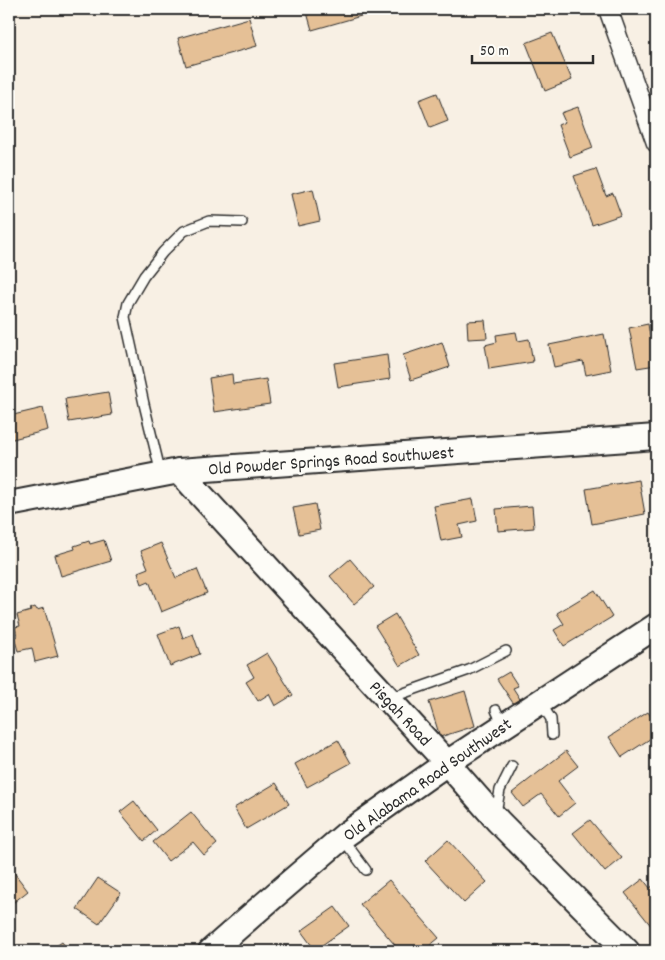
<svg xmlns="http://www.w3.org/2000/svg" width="665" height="960" font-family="Dekko,sans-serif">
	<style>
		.building { fill: #e5c096; stroke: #2b2b2b }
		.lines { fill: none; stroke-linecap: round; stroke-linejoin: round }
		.lane-casing { stroke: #2b2b2b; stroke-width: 12 }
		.street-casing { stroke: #2b2b2b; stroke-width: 21 }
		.secondary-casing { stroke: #2b2b2b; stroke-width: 28 }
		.lane { stroke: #fdfcf7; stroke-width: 9 }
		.street { stroke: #fdfcf7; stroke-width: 18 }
		.secondary { stroke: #fdfcf7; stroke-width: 24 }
		.labels { text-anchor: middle; stroke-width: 5; stroke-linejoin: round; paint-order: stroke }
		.street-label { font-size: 18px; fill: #2b2b2b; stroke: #fdfcf7 }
	</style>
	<rect width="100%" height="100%" fill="#f8f0e4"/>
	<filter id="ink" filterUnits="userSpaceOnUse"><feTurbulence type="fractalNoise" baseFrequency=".02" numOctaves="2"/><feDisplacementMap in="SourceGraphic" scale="10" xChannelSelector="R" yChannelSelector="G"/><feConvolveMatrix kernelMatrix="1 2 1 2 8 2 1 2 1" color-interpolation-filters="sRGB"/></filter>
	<g filter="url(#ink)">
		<g class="building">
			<path d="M306,9H374L375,12L312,30Z"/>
			<path d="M249,18L257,46L186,66L178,38Z"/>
			<path d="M552,33L572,80L545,91L526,43Z"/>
			<path d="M437,93L448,121L430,128L419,100Z"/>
			<path d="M578,107L593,148L570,157L558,125L565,122L561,113Z"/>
			<path d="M596,169L606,196L613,193L621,215L592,225L574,176Z"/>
			<path d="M313,189L320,221L298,226L291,194Z"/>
			<path d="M485,320L487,338L468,339L467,321Z"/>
			<path d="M648,324L650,336L656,335V365L637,368L629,328Z"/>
			<path d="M516,332L518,341L529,339L533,362L489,369L485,345L497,342L496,335Z"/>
			<path d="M604,334L611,370L586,375L583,361L554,367L549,345Z"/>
			<path d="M442,342L450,367L411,380L403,355Z"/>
			<path d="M387,355L390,379L338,387L334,363Z"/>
			<path d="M232,374L233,384L266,379L270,404L214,412L209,378Z"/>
			<path d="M108,392L112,415L69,422L65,399Z"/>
			<path d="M43,408L48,430L9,440V416Z"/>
			<path d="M639,480L645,514L592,524L586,489Z"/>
			<path d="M473,499L477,521L459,525L462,537L441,541L434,506Z"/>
			<path d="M315,504L320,530L299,534L293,508Z"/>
			<path d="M532,506L534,528L498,531L496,509Z"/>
			<path d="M104,540L111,561L61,576L55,555L75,549L74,546L89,541L90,544Z"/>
			<path d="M161,543L176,578L197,569L207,593L161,612L149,581L142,584L138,572L148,568L141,551Z"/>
			<path d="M350,559L374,587L354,604L330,576Z"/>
			<path d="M595,590L612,617L564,646L554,630L564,624L557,613Z"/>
			<path d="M35,607L37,610L44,608L58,656L35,662L32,648L18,651L14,637L17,636L15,627L20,626L17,615L31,611L30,609Z"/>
			<path d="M395,614L419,655L400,666L375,626Z"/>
			<path d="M179,626L183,638L193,634L200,654L170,666L158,634Z"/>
			<path d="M267,653L293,695L275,706L269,694L258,701L246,682L254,677L247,665Z"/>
			<path d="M509,672L518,686L513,688L520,699L513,703L497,679Z"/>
			<path d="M465,691L475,726L440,737L429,702Z"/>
			<path d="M648,712L656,724V735L622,757L609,737Z"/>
			<path d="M338,740L351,763L307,787L295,764Z"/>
			<path d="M566,751L578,766L558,781L575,803L559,816L541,794L523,807L512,793Z"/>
			<path d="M276,783L289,804L246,829L234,808Z"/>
			<path d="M134,801L157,830L144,841L120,812Z"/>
			<path d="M191,812L217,844L204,855L193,842L168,861L153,842Z"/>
			<path d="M590,820L622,858L605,872L573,833Z"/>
			<path d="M448,840L487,882L464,903L425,861Z"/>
			<path d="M9,866L28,891L9,906Z"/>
			<path d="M98,878L121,893L99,924L77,909Z"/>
			<path d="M643,879L650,888L654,885L656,888V932L625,893Z"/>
			<path d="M389,880L439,938L423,951H400L360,904Z"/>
			<path d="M335,907L349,926L315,950L301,931Z"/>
			<path d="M62,942L69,951H49Z"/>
			<path d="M535,944L545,948L544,951H532Z"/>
		</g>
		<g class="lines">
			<g class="lane-casing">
				<g id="lane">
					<path d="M161,474L144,404L125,317L128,303L144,276L163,252L184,231L209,221L242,222"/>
					<path d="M390,698L469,670L506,651"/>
					<path d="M540,702L551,719L552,735"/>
					<path d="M496,710L503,726"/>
					<path d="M496,813L500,790L512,766"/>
					<path d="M342,838L366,870"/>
				</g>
			</g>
			<g class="street-casing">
				<path id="street" d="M608,9L656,143"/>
			</g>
			<g class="secondary-casing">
				<g id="secondary">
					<path d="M179,471L447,763L498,821L627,951"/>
					<path d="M9,504L179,471L656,437"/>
					<path d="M211,951L252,915L345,835L447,763L656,626"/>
				</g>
			</g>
			<use href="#lane" class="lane"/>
			<use href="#street" class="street"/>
			<use href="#secondary" class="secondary"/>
		</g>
	</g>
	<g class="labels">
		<g class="street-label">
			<text transform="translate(331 460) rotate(-4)" y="6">Old Powder Springs Road Southwest</text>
			<text transform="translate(401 713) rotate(47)" y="6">Pisgah Road</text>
			<text transform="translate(427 779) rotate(-35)" y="6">Old Alabama Road Southwest</text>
		</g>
	</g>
	<rect width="665" height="960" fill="none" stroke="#fdfcf7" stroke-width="30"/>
	<rect x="15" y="15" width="635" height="930" fill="none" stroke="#2b2b2b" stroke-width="2" filter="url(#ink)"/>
	<path d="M472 55v8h121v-8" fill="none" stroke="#2b2b2b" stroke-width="2.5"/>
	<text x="480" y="55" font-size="15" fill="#2b2b2b" stroke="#fdfcf7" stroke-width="4" paint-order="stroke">50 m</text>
</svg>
